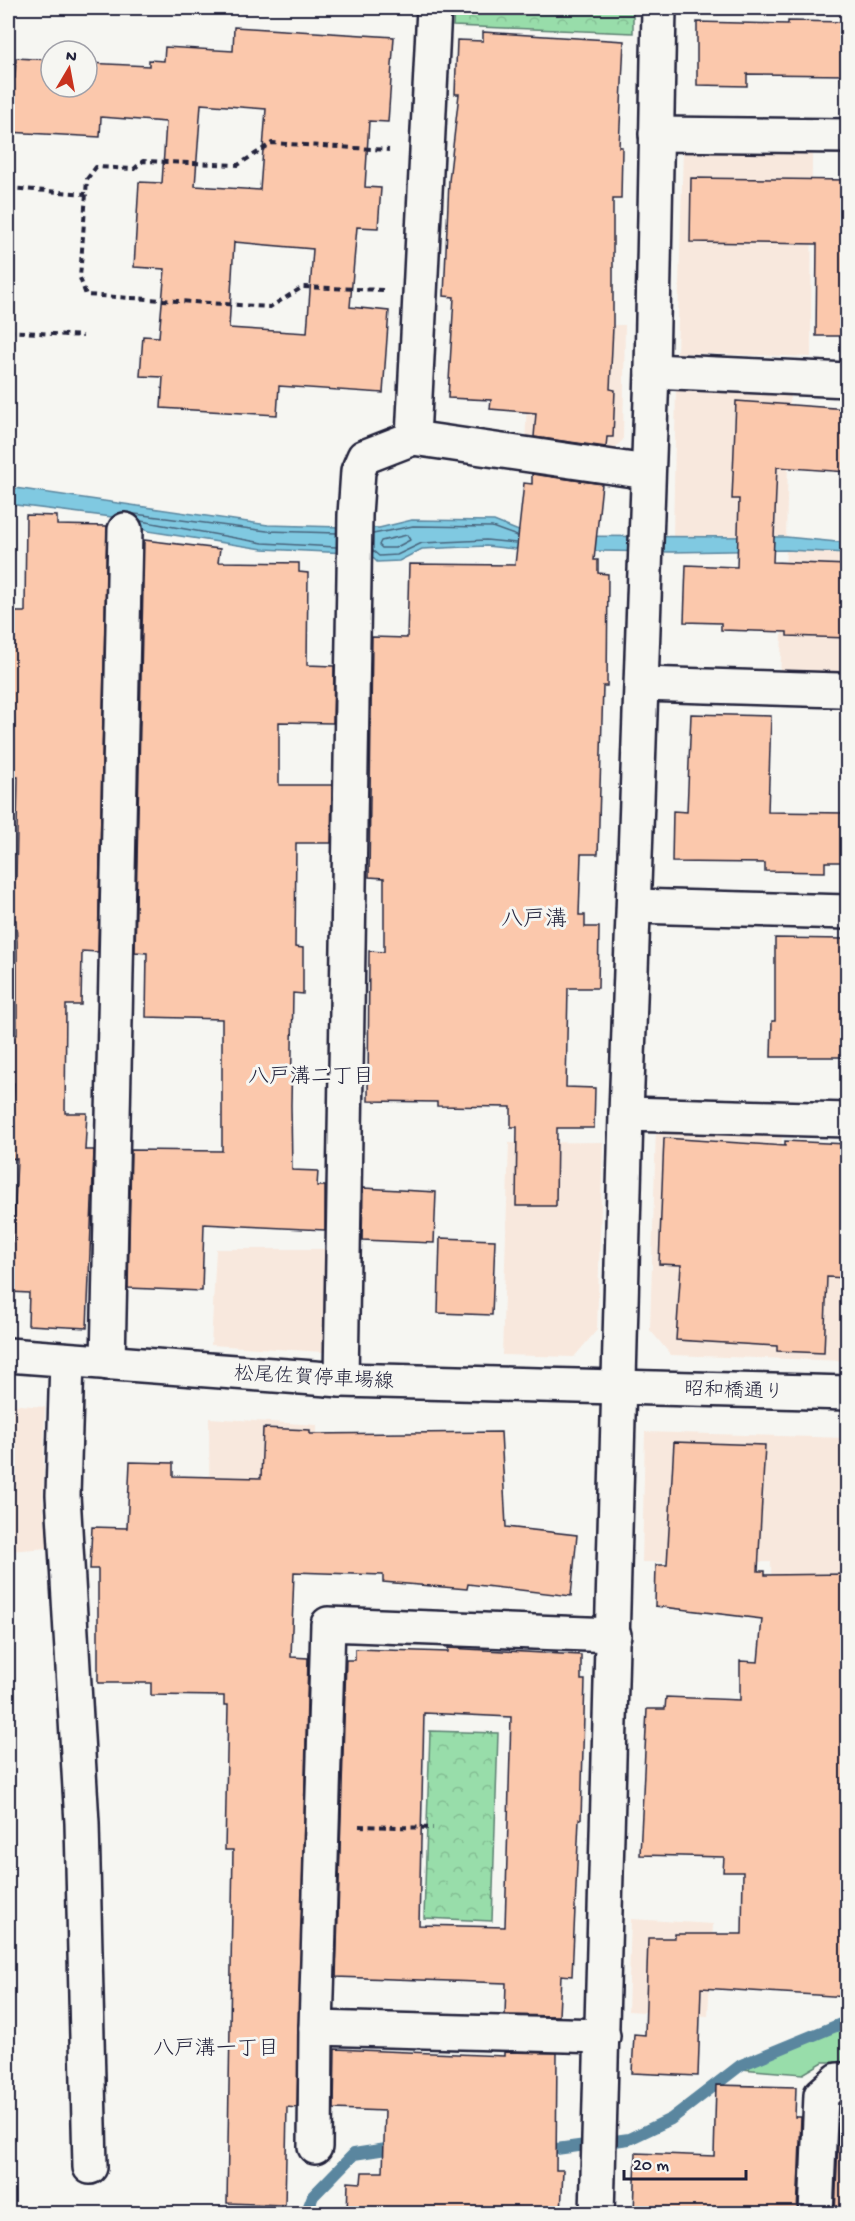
<svg xmlns="http://www.w3.org/2000/svg" width="855" height="2221" font-family="'Gochi Hand','Klee One',sans-serif">
	<style>
		.built { fill: #f8e8dd }
		.grass { fill: #98ddaa; stroke: #5d8072; stroke-width: 1.5 }
		.park { fill: url(#park-crowns); stroke: #5d8072; stroke-width: 1.5 }
		.water { fill: #80c9e1; stroke: #5a869f; stroke-width: 1.5 }
		.lines { fill: none; stroke-linecap: round; stroke-linejoin: round }
		.shore { stroke: #48657d; stroke-width: 1.5 }
		.stream { stroke: #5a869f; stroke-width: 12 }
		.building { fill: #fbc8ac; stroke: #22223b; stroke-width: 1.5; fill-rule: evenodd }
		.street-casing { stroke: #22223b; stroke-width: 38 }
		.secondary-casing { stroke: #22223b; stroke-width: 38 }
		.path { stroke: #22223b; stroke-width: 4; stroke-dasharray: 6 4.5; stroke-linecap: butt }
		.street { stroke: #f6f6f2; stroke-width: 33 }
		.secondary { stroke: #f6f6f2; stroke-width: 33 }
		.labels { text-anchor: middle; stroke-width: 6; stroke-linejoin: round; paint-order: stroke }
		.street-label { font-size: 20px; fill: #22223b; stroke: #f6f6f2 }
		.neighbourhood-label { font-size: 21px; fill: #22223b; stroke: #f6f6f2 }
		.quarter-label { font-size: 22px; fill: #22223b; stroke: #f6f6f2 }
	</style>
	<defs>
		<pattern id="park-crowns" width="20" height="18" patternUnits="userSpaceOnUse" patternTransform="scale(1.5)"><rect width="20" height="18" fill="#98ddaa"/><path d="M2 6a3 3 0 1 1 6 0M12 15a3 3 0 1 1 6 0" fill="none" stroke="#83bd93"/></pattern>
	</defs>
	<rect width="100%" height="100%" fill="#f6f6f2"/>
	<filter id="ink" filterUnits="userSpaceOnUse"><feTurbulence type="fractalNoise" baseFrequency=".0167" numOctaves="2"/><feDisplacementMap in="SourceGraphic" scale="12" xChannelSelector="R" yChannelSelector="G"/><feConvolveMatrix kernelMatrix="1 2 1 2 8 2 1 2 1" color-interpolation-filters="sRGB"/></filter>
	<g filter="url(#ink)">
		<g class="built">
			<path d="M683,149L812,153L811,357L677,353Z"/>
			<path d="M625,325L623,440L607,455L525,443L531,326Z"/>
			<path d="M676,387L790,393L786,537L673,536Z"/>
			<path d="M786,550L847,553V679L780,676Z"/>
			<path d="M656,1128L782,1133L778,1221L847,1224V1361L671,1355L650,1330Z"/>
			<path d="M603,1142L597,1330L574,1357L502,1355L509,1143Z"/>
			<path d="M216,1249H356L355,1354L211,1345Z"/>
			<path d="M8,1404L45,1407L43,1501L48,1548L8,1551Z"/>
			<path d="M209,1418L317,1425V1573L210,1572Z"/>
			<path d="M645,1432L847,1438V1664H773L771,1562H642Z"/>
			<path d="M631,1919L713,1924L708,2016L628,2011Z"/>
		</g>
		<path class="grass" d="M847,2025V2062H823L803,2074L741,2069Z"/>
		<g class="park">
			<path d="M454,8H633V33L453,26Z"/>
			<path d="M430,1731L498,1733L492,1921L424,1918Z"/>
		</g>
		<path class="water" d="M8,487L268,525L379,528L412,520L494,521L531,536L786,537L847,543V553L786,550L672,552L525,550L486,546L422,549L399,561L377,562L369,554L263,549L148,531L112,517L8,504Z"/>
		<g class="lines">
			<g class="shore">
				<path d="M127,513L267,531L337,533"/>
				<path d="M141,521L263,543L336,547"/>
				<path d="M373,534L413,526L492,527L517,536"/>
				<path d="M407,535L410,540L395,548H382L379,545L381,541Z"/>
				<path d="M372,550L379,556L397,555L422,543L486,540L516,543"/>
			</g>
			<g class="stream">
				<path d="M542,2151L629,2139L671,2119L741,2065L848,2021"/>
				<path d="M306,2214L313,2196L354,2154L399,2147"/>
			</g>
		</g>
		<g class="building">
			<path d="M788,21L848,22V75L747,74V86L697,85V22L788,24Z"/>
			<path d="M234,27L394,37L388,122L369,121L365,187L381,188L378,228L357,227L350,307L389,311L383,393L279,386L277,415L161,408L163,377L140,376L143,336L159,337L165,269L134,267L139,182L162,183L166,122L101,117L100,137L8,132V78H15L16,58L51,60V87H87V63L149,66V60L164,61L165,47L233,51ZM201,104L266,109L260,190L195,186ZM234,242L313,249L307,333L229,328Z"/>
			<path d="M483,32L624,41L619,147H622L621,199H613V327L610,389L615,390L613,437H607L606,447L534,437L536,413L490,409L491,400L448,398L454,297L444,296L449,181L459,94H455L457,40L483,41Z"/>
			<path d="M691,178L848,180V336H816L817,244L690,242Z"/>
			<path d="M736,401L848,409V472L777,467L773,562L848,565V638L787,636V632L721,630V623L684,622L686,565L737,567L739,499H732Z"/>
			<path d="M532,474L602,484L594,560H598V573L608,574L607,686H603L598,854H581L579,915H585V927H599L598,988H568L566,1087L595,1088L594,1128H557L556,1206H516L517,1127H511V1107L437,1106V1102L368,1101L369,951L384,952V878L369,877L372,637L407,638L409,564L515,565L524,483L532,484Z"/>
			<path d="M26,515L57,516V525L107,526L98,952L82,951L81,1005H66L65,1113H87L85,1150H94L87,1328L28,1325L29,1293L11,1292L17,1159L11,1158L14,1083H10L11,1035H17V942L16,920H8V879H16L18,777H8V612H25Z"/>
			<path d="M144,540L220,549L218,562L299,563V572L308,573L307,665L334,666L333,723L279,722V785H332L331,843H296L295,947L303,948V994L293,993L291,1105L292,1170L318,1171L317,1186H325V1230L204,1224L202,1291L128,1288L131,1150L222,1151V1019L146,1017L147,953L135,952Z"/>
			<path d="M691,714L771,716L768,812L845,813V862H825V872L765,871V863L672,862L673,811L687,812Z"/>
			<path d="M775,938L843,939V1025H848V1057H771L772,1021H775Z"/>
			<path d="M664,1138L785,1146V1141L847,1144L843,1236H848V1278L827,1277L824,1353L777,1351V1346L676,1340L681,1265L659,1264Z"/>
			<path d="M363,1188L436,1192L434,1243L362,1240Z"/>
			<path d="M440,1238L495,1240L492,1315L438,1313Z"/>
			<path d="M263,1428L310,1430V1434L501,1432L506,1527L577,1535L571,1596L468,1584L467,1589L383,1582V1575L294,1572L291,1657L308,1658L297,2108L287,2107L285,2205L227,2203L233,1850H225L228,1705H224V1696L151,1695V1683H98V1569H90L92,1527L127,1528L130,1462L173,1463V1476L261,1478Z"/>
			<path d="M674,1442L765,1445L758,1571H765V1575L848,1574V1997L701,1988L698,2076L632,2073L634,2034L645,2035L648,1938H675V1934H742L743,1872H723L724,1857L640,1855L647,1709H665L666,1697L740,1700V1661L758,1662L762,1619L655,1606L656,1565H667Z"/>
			<path d="M448,1648L581,1655V1680H585L581,1819H579L572,1976L561,1975L559,2016L505,2015L506,1983L336,1977L346,1660H355V1649L448,1652ZM424,1713L511,1717L505,1927L419,1925Z"/>
			<path d="M335,2049L504,2056V2052L557,2053L556,2170H563L561,2214H347L348,2182L361,2183L362,2172H383L385,2111L334,2109Z"/>
			<path d="M716,2085L796,2087L795,2117H801L797,2214H634L636,2153L714,2156Z"/>
			<path d="M839,2119H848V2214H835Z"/>
		</g>
		<g class="lines">
			<g class="street-casing">
				<g id="street">
					<path d="M434,8L413,438L647,472"/>
					<path d="M656,134L848,136"/>
					<path d="M652,371L848,380"/>
					<path d="M642,684L839,690"/>
					<path d="M634,906L848,912"/>
					<path d="M626,1114L848,1120"/>
					<path d="M67,1360L63,1495L82,1823L90,2167"/>
					<path d="M108,1363L125,530"/>
					<path d="M341,1380L355,515L358,471L364,457L413,438"/>
					<path d="M316,2028L603,2036"/>
					<path d="M315,2147L316,2028L328,1624L614,1635"/>
					<path d="M816,2214L821,2095L838,2080H848"/>
				</g>
			</g>
			<g class="secondary-casing">
				<g id="secondary">
					<path d="M8,1355L341,1380L848,1393"/>
					<path d="M597,2214L626,1114L652,371L659,8"/>
				</g>
			</g>
			<g class="path">
				<path d="M8,188L86,194"/>
				<path d="M383,290L303,287L270,307L86,295L80,278L87,179L96,167L134,169L143,161L238,165L272,143L389,150"/>
				<path d="M8,331L83,336"/>
				<path d="M359,1826L433,1828"/>
			</g>
			<use href="#street" class="street"/>
			<use href="#secondary" class="secondary"/>
		</g>
	</g>
	<g class="labels">
		<g class="street-label">
			<text transform="translate(314 1376) rotate(3)" y="7">松尾佐賀停車場線</text>
			<text transform="translate(734 1389) rotate(2)" y="7">昭和橋通り</text>
		</g>
		<g class="neighbourhood-label">
			<text x="311" y="1082">八戸溝二丁目</text>
			<text x="216" y="2054">八戸溝一丁目</text>
		</g>
		<g class="quarter-label">
			<text x="534" y="925">八戸溝</text>
		</g>
	</g>
	<rect width="855" height="2221" fill="none" stroke="#f6f6f2" stroke-width="30"/>
	<rect x="15" y="15" width="825" height="2191" fill="none" stroke="#22223b" stroke-width="2" filter="url(#ink)"/>
	<g transform="translate(69 69) rotate(10)"><circle r="28" fill="#f6f6f2" stroke="#a1a1a9" stroke-width="1.5"/>
	<path d="M0-4.5L10 22L0 15L-10 22Z" fill="#c8321e"/>
	<text y="-9" font-size="16" font-weight="bold" text-anchor="middle" fill="#22223b">N</text>
	</g>
	<path d="M624 2170v9h122v-9" fill="none" stroke="#22223b" stroke-width="3"/>
	<text x="633" y="2170" font-size="18" fill="#22223b" stroke="#f6f6f2" stroke-width="4.5" paint-order="stroke">20 m</text>
</svg>
